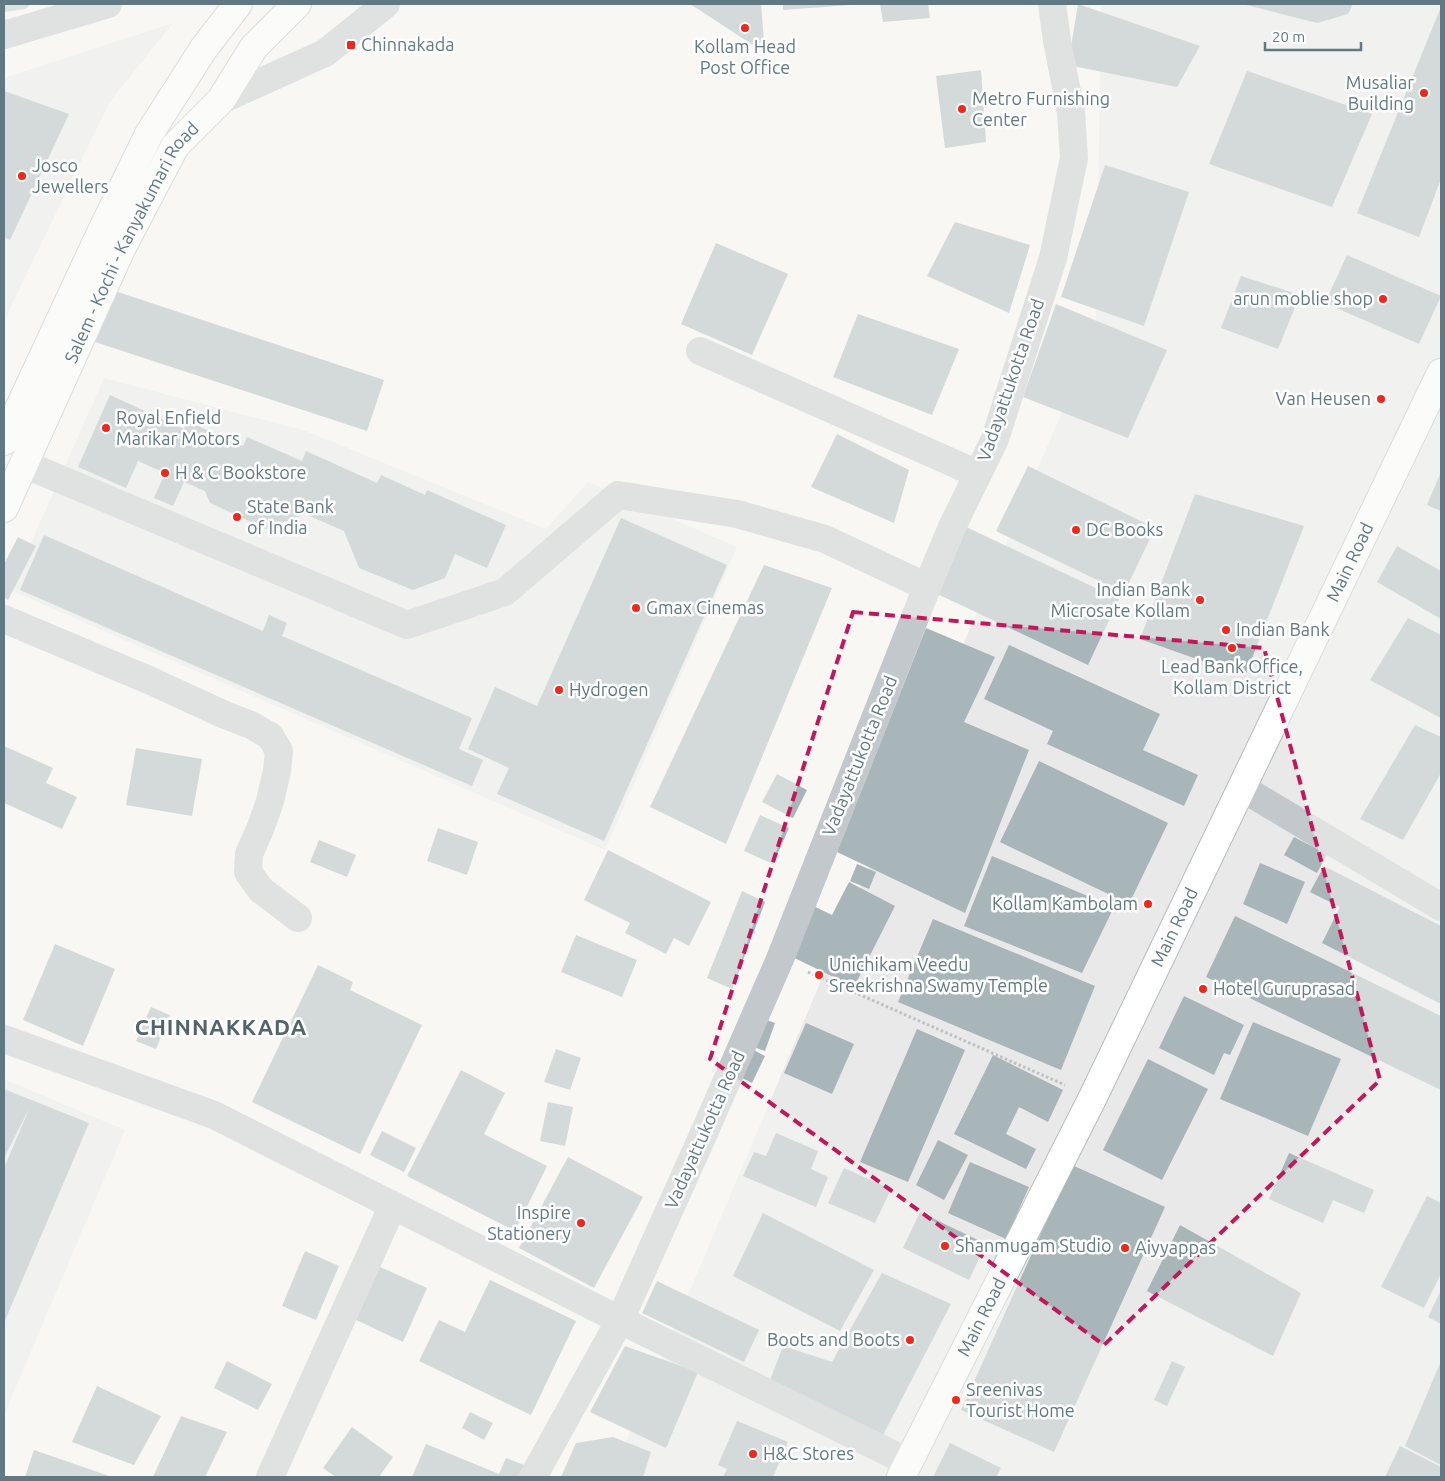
<svg xmlns="http://www.w3.org/2000/svg" width="1445" height="1481" font-family="Ubuntu,sans-serif">
	<style>
		.built { fill: #e8e9e8 }
		.lines { fill: none; stroke-linecap: round; stroke-linejoin: round }
		.stream { stroke: #b8c9cb; stroke-width: 10 }
		.building { fill: #a8b5b9 }
		.major-casing { stroke: #b5bcbf; stroke-width: 30 }
		.path { stroke: #bcc0c2; stroke-width: 3; stroke-dasharray: 2.5 2.5; stroke-linecap: butt }
		.minor { stroke: #c2c8cb; stroke-width: 28 }
		.major { stroke: #fff; stroke-width: 28 }
		.marked { fill: none; stroke: #c2185b; stroke-width: 4; stroke-dasharray: 10 6; stroke-linejoin: round }
		.poi-dot { fill: #f2271a; stroke: #fff; stroke-width: 2 }
		.labels { text-anchor: middle; stroke-width: 5; stroke-linejoin: round; paint-order: stroke }
		.poi-label { font-size: 18px; fill: #607982; stroke: #fff; text-anchor: start }
		.street-label { font-size: 18px; fill: #607982; stroke: #fff }
		.district-label { font-size: 22px; font-weight: bold; letter-spacing: 1px; fill: #53656c; stroke: #fff }
	</style>
	<rect width="100%" height="100%" fill="#f8f7f4"/>
	<g class="built">
		<path d="M1101,4H1441V1477H611L1096,331Z"/>
		<path d="M173,23L109,103L4,321V78Z"/>
		<path d="M104,378L306,431L546,529L588,482L737,547L605,850L10,590Z"/>
		<path d="M4,1079L125,1130L4,1415Z"/>
	</g>
	<g class="lines">
		<path class="stream" d="M4,7L24,4"/>
	</g>
	<g class="building">
		<path d="M690,4H761L765,53Z"/>
		<path d="M783,4H851V5L783,10Z"/>
		<path d="M880,4H928L930,18L883,22Z"/>
		<path d="M1078,4L1200,46L1177,87L1068,65Z"/>
		<path d="M1242,4H1353L1348,14L1317,23Z"/>
		<path d="M1441,7V179L1419,237L1357,213Z"/>
		<path d="M981,70L986,142L945,148L936,76Z"/>
		<path d="M1247,71L1372,114L1332,207L1209,164Z"/>
		<path d="M4,91L69,114L10,240L4,237Z"/>
		<path d="M1105,165L1189,192L1144,326L1061,297Z"/>
		<path d="M955,222L1030,245L1009,313L927,276Z"/>
		<path d="M716,243L788,274L752,355L681,324Z"/>
		<path d="M1347,255L1441,296L1419,344L1325,303Z"/>
		<path d="M1241,276L1300,295L1278,349L1221,328Z"/>
		<path d="M112,290L384,380L367,431L95,342Z"/>
		<path d="M1056,304L1167,350L1128,438L1023,397Z"/>
		<path d="M858,314L959,349L932,415L833,377Z"/>
		<path d="M110,395L184,429L187,421L243,446L247,437L302,461L306,451L377,483L381,475L425,495L427,490L506,525L487,568L455,554L445,578L413,590L359,568L344,531L305,514L266,529L210,503L205,491L184,482L173,506L154,498L165,473L138,461L126,488L78,467Z"/>
		<path d="M837,434L909,470L894,523L811,487Z"/>
		<path d="M1028,466L1155,528L1124,593L996,531Z"/>
		<path d="M1441,472V511L1427,505Z"/>
		<path d="M1195,494L1304,526L1245,676L1140,639Z"/>
		<path d="M621,518L727,565L604,841L497,794L509,768L468,749L495,687L537,706Z"/>
		<path d="M962,525L1119,599L1088,665L931,591Z"/>
		<path d="M44,535L263,631L269,615L287,623L282,636L472,718L459,749L483,760L472,786L20,590Z"/>
		<path d="M18,537L36,546L8,600L4,597V564Z"/>
		<path d="M1397,546L1441,571V619L1377,582Z"/>
		<path d="M764,565L832,588L726,844L650,807Z"/>
		<path d="M1408,618L1441,635V718L1370,680Z"/>
		<path d="M926,628L995,657L964,722L1029,750L965,913L837,852Z"/>
		<path d="M1009,645L1160,714L1143,750L1198,775L1184,806L1047,744L1053,731L984,699Z"/>
		<path d="M1415,725L1441,737V773L1403,840L1360,819Z"/>
		<path d="M4,746L53,768L46,783L77,797L62,829L4,803Z"/>
		<path d="M136,748L202,759L192,816L126,805Z"/>
		<path d="M1039,761L1168,823L1129,904L1000,842Z"/>
		<path d="M777,774L807,790L793,818L762,802Z"/>
		<path d="M760,815L789,828L773,864L744,851Z"/>
		<path d="M438,828L478,842L467,875L427,861Z"/>
		<path d="M1294,837L1327,854L1317,873L1284,855Z"/>
		<path d="M319,840L356,855L347,877L310,862Z"/>
		<path d="M608,850L711,902L689,946L674,938L666,954L625,933L630,923L584,900Z"/>
		<path d="M992,856L1114,907L1082,973L964,926Z"/>
		<path d="M1260,863L1305,882L1287,924L1243,904Z"/>
		<path d="M857,864L876,872L869,889L850,881Z"/>
		<path d="M1324,866L1441,926V1004L1322,943L1340,907L1310,892Z"/>
		<path d="M849,882L895,906L854,987L774,948L799,899L832,915Z"/>
		<path d="M742,891L765,902L732,989L707,978Z"/>
		<path d="M1235,916L1441,1016V1090L1206,977Z"/>
		<path d="M933,919L1095,986L1061,1070L898,1002Z"/>
		<path d="M576,935L637,960L622,997L561,972Z"/>
		<path d="M55,944L115,969L83,1046L23,1020Z"/>
		<path d="M318,965L353,982L350,990L422,1025L360,1154L252,1102Z"/>
		<path d="M1184,996L1244,1025L1230,1055L1224,1053L1214,1075L1159,1048Z"/>
		<path d="M151,1007L170,1015L156,1049L136,1041Z"/>
		<path d="M756,1016L775,1023L765,1051L746,1044Z"/>
		<path d="M1253,1022L1341,1059L1308,1136L1220,1099Z"/>
		<path d="M806,1023L854,1044L832,1094L784,1073Z"/>
		<path d="M917,1029L965,1050L908,1182L860,1162Z"/>
		<path d="M744,1045L765,1056L752,1083L730,1072Z"/>
		<path d="M556,1049L581,1058L570,1090L544,1082Z"/>
		<path d="M993,1055L1063,1090L1048,1122L1019,1107L1006,1134L1036,1149L1026,1169L954,1134Z"/>
		<path d="M1148,1059L1208,1089L1162,1180L1103,1150Z"/>
		<path d="M461,1070L505,1093L484,1134L547,1166L515,1231L407,1176Z"/>
		<path d="M4,1089L89,1123L4,1323V1168L30,1107L4,1158Z"/>
		<path d="M548,1102L573,1107L565,1146L540,1141Z"/>
		<path d="M382,1131L416,1148L404,1172L370,1155Z"/>
		<path d="M776,1133L818,1151L811,1169L828,1177L816,1207L743,1176L754,1152L766,1156Z"/>
		<path d="M938,1140L968,1155L944,1200L916,1185Z"/>
		<path d="M1289,1153L1374,1190L1364,1213L1333,1200L1323,1223L1269,1199Z"/>
		<path d="M568,1157L643,1197L594,1288L519,1248Z"/>
		<path d="M970,1162L1029,1187L1006,1239L948,1213Z"/>
		<path d="M1072,1165L1165,1207L1054,1452L961,1410Z"/>
		<path d="M844,1168L891,1189L875,1223L828,1203Z"/>
		<path d="M1427,1196L1441,1203V1274L1424,1308L1381,1287Z"/>
		<path d="M920,1212L986,1244L969,1280L903,1248Z"/>
		<path d="M763,1213L874,1270L840,1331L733,1276Z"/>
		<path d="M1180,1225L1301,1293L1273,1356L1147,1291Z"/>
		<path d="M305,1251L339,1266L316,1320L282,1306Z"/>
		<path d="M378,1266L427,1288L403,1342L354,1319Z"/>
		<path d="M882,1273L951,1304L882,1437L769,1383L783,1346L832,1362Z"/>
		<path d="M490,1280L576,1321L531,1415L419,1361L439,1320L465,1332Z"/>
		<path d="M657,1281L759,1330L744,1362L642,1313Z"/>
		<path d="M1441,1290V1324L1428,1317Z"/>
		<path d="M625,1346L698,1372L666,1448L590,1412Z"/>
		<path d="M227,1361L272,1384L258,1410L214,1388Z"/>
		<path d="M1172,1361L1185,1367L1167,1406L1154,1400Z"/>
		<path d="M1441,1361V1465L1405,1446Z"/>
		<path d="M97,1386L161,1416L134,1465L72,1442Z"/>
		<path d="M470,1412L493,1423L484,1440L462,1428Z"/>
		<path d="M181,1416L227,1432L205,1477H153Z"/>
		<path d="M737,1421L788,1442L773,1477H723L727,1469L718,1465Z"/>
		<path d="M352,1427L393,1457L379,1477H336L323,1468Z"/>
		<path d="M613,1437L651,1452L643,1477H561L576,1443Z"/>
		<path d="M950,1443L1001,1468L996,1477H933Z"/>
		<path d="M426,1444L499,1474L506,1458L527,1466L523,1477H412Z"/>
		<path d="M1400,1446L1441,1467V1477H1385Z"/>
		<path d="M34,1450L112,1477H25Z"/>
	</g>
	<g class="lines">
		<g class="major-casing">
			<g id="major">
				<path d="M4,441L98,239L149,134L204,48L238,4"/>
				<path id="s1" d="M4,508L121,249L175,146L221,100L254,47L297,4"/>
				<path id="s2" d="M901,1477L1093,1097L1441,373"/>
			</g>
		</g>
		<path class="path" d="M808,972L1065,1085"/>
		<g class="minor">
			<path d="M4,35L108,4"/>
			<path d="M221,100L325,53L386,4"/>
			<path d="M700,351L978,474"/>
			<path d="M24,464L407,625L505,592L618,495L737,514L825,539L927,587"/>
			<path d="M4,619L151,681L225,715L251,725L270,736L279,751L277,771L270,801L261,827L249,854L248,872L261,890L298,918"/>
			<path d="M1242,788L1441,907"/>
			<path d="M4,1039L214,1115L620,1320L908,1462"/>
			<path d="M270,1477L393,1205"/>
			<path d="M533,1477L620,1320L704,1133L780,959L927,587L952,527L995,439L1053,258L1074,158L1071,112L1057,41L1052,4"/>
		</g>
		<use href="#major" class="major"/>
	</g>
	<path d="M0 0H1445V1481H0ZM853,612L1264,648L1380,1080L1104,1345L710,1059Z" fill="#f8f7f4" fill-opacity=".55" fill-rule="evenodd"/>
	<path class="marked" d="M853,612L1264,648L1380,1080L1104,1345L710,1059Z"/>
	<g class="poi-dot">
		<circle cx="745" cy="28" r="5"/>
		<rect x="346" y="40" width="10" height="10" rx="2.5"/>
		<circle cx="1424" cy="93" r="5"/>
		<circle cx="962" cy="109" r="5"/>
		<circle cx="22" cy="176" r="5"/>
		<circle cx="1383" cy="299" r="5"/>
		<circle cx="1381" cy="399" r="5"/>
		<circle cx="106" cy="428" r="5"/>
		<circle cx="165" cy="473" r="5"/>
		<circle cx="237" cy="517" r="5"/>
		<circle cx="1076" cy="530" r="5"/>
		<circle cx="1200" cy="600" r="5"/>
		<circle cx="636" cy="608" r="5"/>
		<circle cx="1226" cy="630" r="5"/>
		<circle cx="1232" cy="648" r="5"/>
		<circle cx="559" cy="690" r="5"/>
		<circle cx="1148" cy="904" r="5"/>
		<circle cx="819" cy="975" r="5"/>
		<circle cx="1203" cy="989" r="5"/>
		<circle cx="581" cy="1223" r="5"/>
		<circle cx="945" cy="1246" r="5"/>
		<circle cx="1125" cy="1248" r="5"/>
		<circle cx="910" cy="1340" r="5"/>
		<circle cx="956" cy="1400" r="5"/>
		<circle cx="753" cy="1454" r="5"/>
	</g>
	<g class="labels">
		<g class="poi-label">
			<text x="361" y="51">Chinnakada</text>
			<text x="745" y="53" text-anchor="middle">Kollam Head<tspan x="745" dy="21">Post Office</tspan></text>
			<text x="1414" y="89" text-anchor="end">Musaliar<tspan x="1414" dy="21">Building</tspan></text>
			<text x="972" y="105">Metro Furnishing<tspan x="972" dy="21">Center</tspan></text>
			<text x="32" y="172">Josco<tspan x="32" dy="21">Jewellers</tspan></text>
			<text x="1373" y="305" text-anchor="end">arun moblie shop</text>
			<text x="1371" y="405" text-anchor="end">Van Heusen</text>
			<text x="116" y="424">Royal Enfield<tspan x="116" dy="21">Marikar Motors</tspan></text>
			<text x="175" y="479">H &amp; C Bookstore</text>
			<text x="247" y="513">State Bank<tspan x="247" dy="21">of India</tspan></text>
			<text x="1086" y="536">DC Books</text>
			<text x="1190" y="596" text-anchor="end">Indian Bank<tspan x="1190" dy="21">Microsate Kollam</tspan></text>
			<text x="646" y="614">Gmax Cinemas</text>
			<text x="1236" y="636">Indian Bank</text>
			<text x="1232" y="673" text-anchor="middle">Lead Bank Office,<tspan x="1232" dy="21">Kollam District</tspan></text>
			<text x="569" y="696">Hydrogen</text>
			<text x="1138" y="910" text-anchor="end">Kollam Kambolam</text>
			<text x="829" y="971">Unichikam Veedu<tspan x="829" dy="21">Sreekrishna Swamy Temple</tspan></text>
			<text x="1213" y="995">Hotel Guruprasad</text>
			<text x="571" y="1219" text-anchor="end">Inspire<tspan x="571" dy="21">Stationery</tspan></text>
			<text x="955" y="1252">Shanmugam Studio</text>
			<text x="1135" y="1254">Aiyyappas</text>
			<text x="900" y="1346" text-anchor="end">Boots and Boots</text>
			<text x="966" y="1396">Sreenivas<tspan x="966" dy="21">Tourist Home</tspan></text>
			<text x="763" y="1460">H&amp;C Stores</text>
		</g>
		<g class="street-label">
			<text dy="6" stroke="none"><textPath href="#s1" startOffset="295">Salem - Kochi - Kanyakumari Road</textPath></text>
			<text transform="translate(1011 380) rotate(-71)" y="6">Vadayattukotta Road</text>
			<text dy="6" stroke="none"><textPath href="#s2" startOffset="1019">Main Road</textPath></text>
			<text transform="translate(860 756) rotate(-68)" y="6">Vadayattukotta Road</text>
			<text dy="6" stroke="none"><textPath href="#s2" startOffset="614">Main Road</textPath></text>
			<text transform="translate(705 1130) rotate(-66)" y="6">Vadayattukotta Road</text>
			<text dy="6" stroke="none"><textPath href="#s2" startOffset="179">Main Road</textPath></text>
		</g>
		<g class="district-label">
			<text x="221" y="1035">CHINNAKKADA</text>
		</g>
	</g>
	<rect width="1445" height="1481" fill="none" stroke="#607982" stroke-width="10"/>
	<path d="M1265 42v8h96v-8" fill="none" stroke="#607982" stroke-width="2.5"/>
	<text x="1272" y="42" font-size="15" fill="#607982" stroke="#ffffff" stroke-width="4" paint-order="stroke">20 m</text>
</svg>
